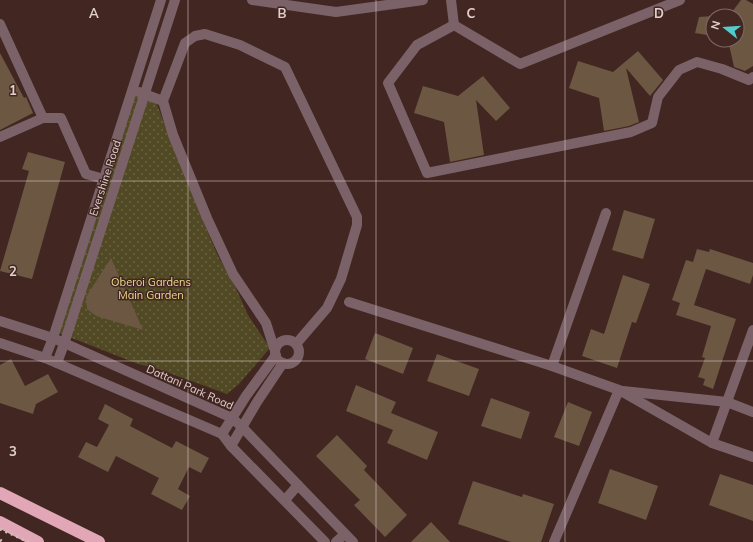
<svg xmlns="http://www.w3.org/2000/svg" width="753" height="542" font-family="Mulish,sans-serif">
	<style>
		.park { fill: url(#park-dots) }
		.building { fill: #6c5743 }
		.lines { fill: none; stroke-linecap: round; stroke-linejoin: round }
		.minor { stroke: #7a6268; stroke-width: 10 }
		.highway { stroke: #e1a7b7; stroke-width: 12 }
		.rail { stroke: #d1beba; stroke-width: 3; stroke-dasharray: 2 4; stroke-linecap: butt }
		.grid { fill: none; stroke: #e2d0cc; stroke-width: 1; stroke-opacity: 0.55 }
		.labels { text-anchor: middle; stroke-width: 3; stroke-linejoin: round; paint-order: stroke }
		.street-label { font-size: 11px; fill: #e2d0cc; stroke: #412621 }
		.park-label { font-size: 11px; fill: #eddc8c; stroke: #412621 }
		.grid-label { font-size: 13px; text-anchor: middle; font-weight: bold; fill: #e2d0cc; stroke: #412621; stroke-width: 3; stroke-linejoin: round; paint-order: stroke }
	</style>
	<defs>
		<pattern id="park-dots" width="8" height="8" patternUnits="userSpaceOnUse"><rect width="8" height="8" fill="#514924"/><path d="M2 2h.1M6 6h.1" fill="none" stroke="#6a6243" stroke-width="1.8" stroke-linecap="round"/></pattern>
	</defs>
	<rect width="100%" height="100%" fill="#412621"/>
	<path class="park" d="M134,91L156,102L200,214L218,256L230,278L235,286L248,315L270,348L239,384L227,394L158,369L138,364L59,333Z"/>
	<g class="building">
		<path d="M741,0H746L753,4V66L745,71L734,67L728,40H737V16H729Z"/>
		<path d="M713,16V36L695,33L699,17Z"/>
		<path d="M638,51L663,80L650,96L626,68L639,122L629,126L604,131L599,98L569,88L578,61L613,72Z"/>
		<path d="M0,53L24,98L26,97L33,113L0,130Z"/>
		<path d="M483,76L510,108L496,121L476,100L484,155L450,162L444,122L414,113L423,86L458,96Z"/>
		<path d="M28,152L65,162L32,279L0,271L29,171L22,169Z"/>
		<path d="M624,210L655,219L643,259L612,250Z"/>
		<path d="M697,249L709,252L710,249L753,263V275L750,284L706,269L694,305L736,319L713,389L703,385L705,379L698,377L705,358L702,357L711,326L676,315L680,303L672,300L686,260L693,262Z"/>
		<path d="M111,258L143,330L96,316L87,309L86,297Z"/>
		<path d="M623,275L650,284L636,323L632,322L617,368L582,356L591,329L604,334Z"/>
		<path d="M375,333L413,348L403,374L365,359Z"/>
		<path d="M437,354L479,369L469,396L427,381Z"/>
		<path d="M11,359L25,386L48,374L58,392L36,404L33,414L0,403V365Z"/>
		<path d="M356,385L396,402L391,413L438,432L427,460L387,443L393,430L346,411Z"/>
		<path d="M491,398L530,412L521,439L481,426Z"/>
		<path d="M568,402L592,412L579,446L554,437Z"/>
		<path d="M105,404L133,419L130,426L172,448L176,441L209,458L201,473L189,467L178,489L190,496L182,510L151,494L159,478L116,456L108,472L78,457L86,442L97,447L109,425L98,419Z"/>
		<path d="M337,435L367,466L364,470L407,515L385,537L354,505L360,500L316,456Z"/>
		<path d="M610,469L658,486L646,520L598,503Z"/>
		<path d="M720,474L753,485V521L709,505Z"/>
		<path d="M473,481L522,497L523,494L554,504L541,542H511L458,524Z"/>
		<path d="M431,522L450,542H411Z"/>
	</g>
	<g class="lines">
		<g class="minor">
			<path d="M252,0L336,12L423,0"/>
			<path d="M451,0L454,25"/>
			<path d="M0,24L43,118L0,137"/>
			<path d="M454,25L417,45L388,83L427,173L631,132L652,123L658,97L679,70L697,62L722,69L749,80L753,77"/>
			<path d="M454,25L520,64L680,0"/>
			<path d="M139,92L163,101"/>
			<path d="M43,118H61L86,174L104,179"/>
			<path d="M349,302L552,366L619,390L712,443L753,457"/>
			<path d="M0,321L53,338L232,418L242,427L353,542"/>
			<circle cx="287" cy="352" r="12"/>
			<path d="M0,343L45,358L222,434L231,446L325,542"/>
			<path d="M275,351L266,323L233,274L207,218L173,135L163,101L185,43L195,36L205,34L240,45L285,67L357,217V225L341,279L327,308L296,344"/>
			<path d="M45,358L53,338L161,0"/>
			<path d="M57,363L64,344L175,0"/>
			<path d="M552,366L606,213"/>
			<path d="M623,391L727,402L753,412"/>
			<path d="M222,434L246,396L276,355"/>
			<path d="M712,443L753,330"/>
			<path d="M231,446L257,402L283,363"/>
			<path d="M285,500L298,485"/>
			<path d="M336,542L345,534"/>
			<path d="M554,542L619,390"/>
		</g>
		<g class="highway">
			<path d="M0,493L99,542"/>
			<path d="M0,522L38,542"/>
		</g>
		<g class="rail">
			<path d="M0,529L29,542"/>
			<path d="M0,540L3,542"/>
		</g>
	</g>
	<path class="grid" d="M188,0V542M376,0V542M565,0V542M0,181H753M0,361H753"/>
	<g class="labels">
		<g class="street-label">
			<text transform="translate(105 178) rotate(-72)" y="4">Evershine Road</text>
			<text transform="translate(190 387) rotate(24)" y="4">Dattani Park Road</text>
		</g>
		<g class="park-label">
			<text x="151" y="286">Oberoi Gardens<tspan x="151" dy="13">Main Garden</tspan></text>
		</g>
	</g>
	<g class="grid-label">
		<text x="94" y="18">A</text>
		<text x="282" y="18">B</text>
		<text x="471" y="18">C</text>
		<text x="659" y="18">D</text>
		<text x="13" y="95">1</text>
		<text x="13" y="276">2</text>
		<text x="13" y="456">3</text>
	</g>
	<g transform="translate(725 28) rotate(287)"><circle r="19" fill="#412621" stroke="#816a65"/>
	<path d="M0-3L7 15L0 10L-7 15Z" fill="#52cdcc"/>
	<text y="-6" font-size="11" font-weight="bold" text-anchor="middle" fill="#e2d0cc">N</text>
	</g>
</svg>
